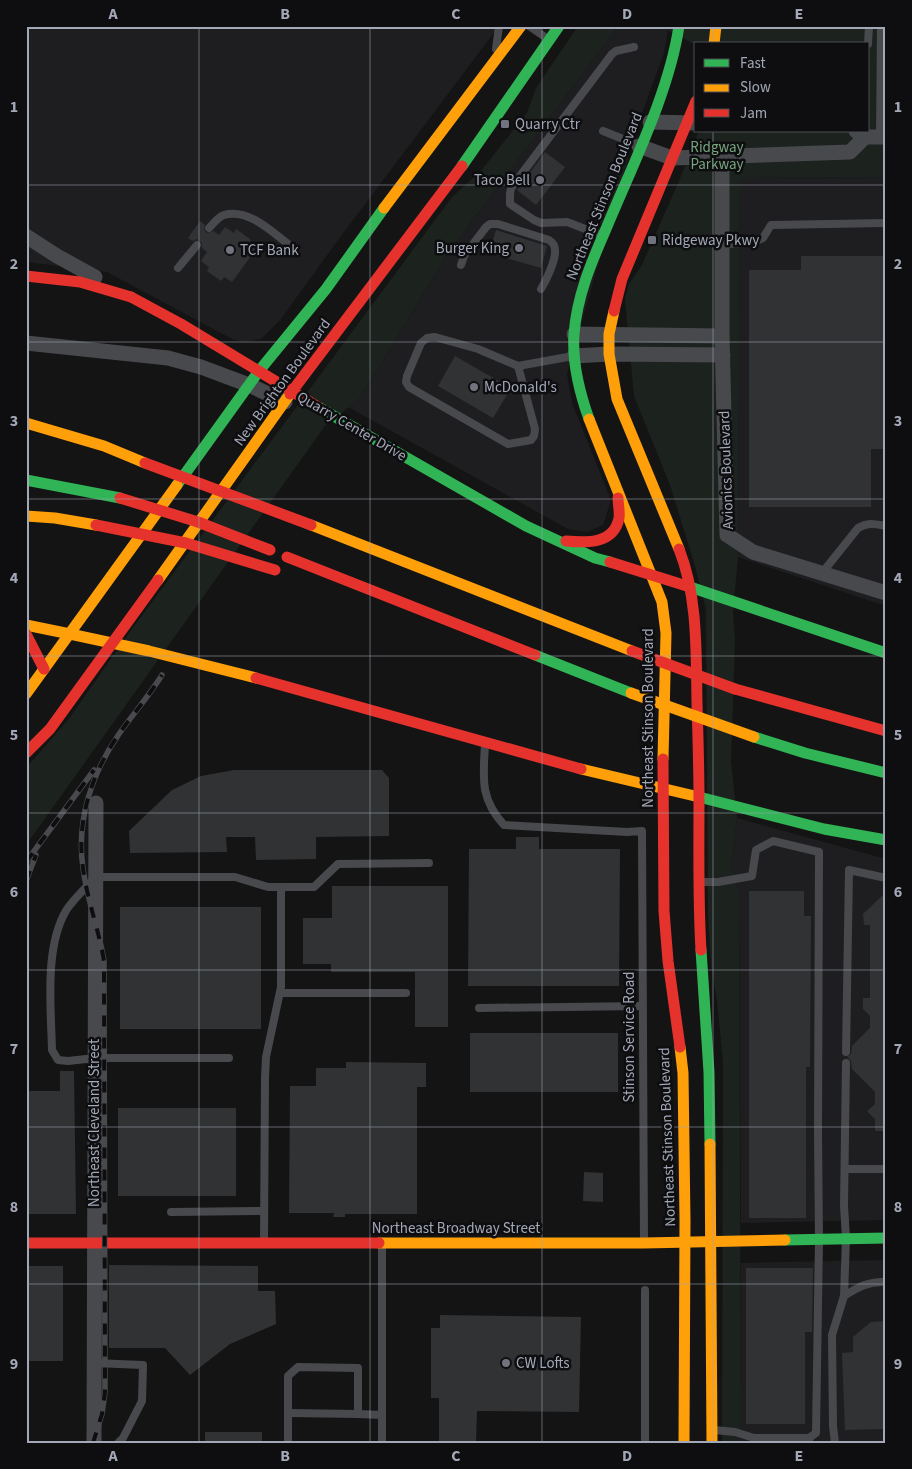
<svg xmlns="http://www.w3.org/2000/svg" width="912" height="1469" font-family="'Source Sans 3',sans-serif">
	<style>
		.built { fill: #1e1e20 }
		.green { fill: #1c231e }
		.building { fill: #313234 }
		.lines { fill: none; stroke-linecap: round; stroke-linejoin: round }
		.lane { stroke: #48494d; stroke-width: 8 }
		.street { stroke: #48494d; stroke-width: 15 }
		.fast { stroke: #30b455; stroke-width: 11 }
		.slow { stroke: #ff9f0a; stroke-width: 11 }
		.jam { stroke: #e5322d; stroke-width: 11 }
		.rail-casing { stroke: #494a4d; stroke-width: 5.5 }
		.rail { stroke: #0e0e10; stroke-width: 4; stroke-dasharray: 11; stroke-linecap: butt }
		.slow-bridge { stroke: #ff9f0a; stroke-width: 11 }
		.jam-bridge { stroke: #e5322d; stroke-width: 11 }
		.grid { fill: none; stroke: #a3a8b7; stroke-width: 1; stroke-opacity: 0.55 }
		.poi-dot { fill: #71747e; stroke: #0e0e10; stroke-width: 2 }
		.labels { text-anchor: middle; stroke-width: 5; stroke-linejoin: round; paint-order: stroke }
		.poi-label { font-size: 15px; fill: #a3a8b7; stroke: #0e0e10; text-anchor: start }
		.park-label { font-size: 15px; fill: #78a47f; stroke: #0e0e10 }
		.street-label { font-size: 15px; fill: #a3a8b7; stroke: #0e0e10 }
		.neatline { fill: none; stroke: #a3a8b7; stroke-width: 2 }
		.grid-label { font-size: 16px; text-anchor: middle; font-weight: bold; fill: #a3a8b7 }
	</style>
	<rect width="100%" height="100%" fill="#141414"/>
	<g class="built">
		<path d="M26,26H499L338,240L281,319L261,339L245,342L234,340L107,272L26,262Z"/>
		<path d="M618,26H659L668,30L664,53L638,124L567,374L572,403L611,500L603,525L587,532L568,529L348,407L360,398L450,250Z"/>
		<path d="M886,177V606L738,557L740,178Z"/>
		<path d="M737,818L886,859V1220L741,1223L739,892L731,867Z"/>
		<path d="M886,1260V1443H741V1263Z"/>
	</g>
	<g class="green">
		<path d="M578,26H618L450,250L360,398L325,426L26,845V768L68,720L132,629L452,197L480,172L527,113L536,88Z"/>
		<path d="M659,26H886V177L740,178L738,557L733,613L735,640L731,761L737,818L731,867L739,892L741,1443H722L723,1063L717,1000L711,966L708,913L706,609L695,566L670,485L634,396L625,299L629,284L642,265L679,181L699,131H868V44L696,45Z"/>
	</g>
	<g class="building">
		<path d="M545,152L565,167L536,205L517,190Z"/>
		<path d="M200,221L205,225L204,230L207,233L214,231L219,235L225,227L234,233L236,229L251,240L248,244L256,249L232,282L224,277L221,281L207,271L209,267L201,261L207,252L202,248V243L197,239L193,241L188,238Z"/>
		<path d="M496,230L547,246L541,268L489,253Z"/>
		<path d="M801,256H886V449H871V507H749V270H801Z"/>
		<path d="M455,356L511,388L493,418L438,386Z"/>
		<path d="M234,770H382L389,778V836L316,837V859L256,860L255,837H226L227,852L130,853L129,831L172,790L201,776Z"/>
		<path d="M516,837H539V849H620L619,986H468L469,849H516Z"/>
		<path d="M332,886H448V1027H415V972H331V964H303V918H332Z"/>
		<path d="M749,891H804V916H811L810,1067H806V1218H749Z"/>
		<path d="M886,892V1131H875V1119L867,1111L875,1104V1092L852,1069L851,1061L847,1057L851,1054L852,1046L870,1028V1016L863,1009V998H870V925H864L863,914Z"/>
		<rect x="120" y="907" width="141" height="122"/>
		<rect x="470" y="1033" width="148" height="59"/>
		<path d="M346,1062L426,1063V1087H417V1214H345V1217H333L334,1213H289L290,1086H316V1068H346Z"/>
		<path d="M60,1071H74L76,1214H26V1091H60Z"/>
		<rect x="118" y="1108" width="118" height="88"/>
		<path d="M584,1172L603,1173V1202L583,1201Z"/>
		<path d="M109,1265L258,1266V1291H275L276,1324L230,1344L190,1375L165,1348H109Z"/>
		<path d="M28,1266H63V1361H26V1333H28Z"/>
		<path d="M746,1268H813L812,1332H805V1424H746Z"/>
		<path d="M440,1315L581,1317L579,1412L477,1411L476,1443H439V1398H431V1328H440Z"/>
		<path d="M886,1321V1429L845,1430L842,1353L853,1352V1337L871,1322Z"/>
		<rect x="205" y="1432" width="57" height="11"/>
	</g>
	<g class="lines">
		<g class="lane">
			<path d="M529,26L548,39"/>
			<path d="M868,44L869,26"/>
			<path d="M496,49L499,26"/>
			<path d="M603,131L638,145"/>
			<path d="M880,137L881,26"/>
			<path d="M209,228C214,223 218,217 224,215C248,208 271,231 288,244"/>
			<path d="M601,235L567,222L541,223L534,220L510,204V194L511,188L612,54L616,51L634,47"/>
			<path d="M722,244L751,243L763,238L771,225L886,223"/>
			<path d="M461,265L464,256L486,227L490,224H498L549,240C552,242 555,245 555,250C556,260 546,281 541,289"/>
			<path d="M178,268L197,245"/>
			<path d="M518,366L535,429L534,436L531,440L508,444L409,387L406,382L407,376L421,343L427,338L435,337L478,349L518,366L573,356"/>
			<path d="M822,573L858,528C868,522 875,524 886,526"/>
			<path d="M485,745C483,778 480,799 504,825L627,832L642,831L644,1242"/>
			<path d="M701,882H718L752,876L756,850L773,841L819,852L818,1133L819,1239L816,1433L809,1438"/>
			<path d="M280,993H406"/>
			<path d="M479,1008L642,1006"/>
			<path d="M846,1052L849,870L886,878"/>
			<path d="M229,1058H95L68,1061L58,1060L52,1050C51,1008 44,946 67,909C75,898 86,887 96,877H235L268,887H314L338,864L429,863"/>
			<path d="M845,1169H886"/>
			<path d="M171,1212L264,1211"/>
			<path d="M264,1241L265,1078L266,1057L281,987V887"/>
			<path d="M645,1290V1443"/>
			<path d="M844,1296C858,1287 869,1281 886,1282"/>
			<path d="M94,1363L143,1365L142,1401L123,1438L118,1443"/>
			<path d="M288,1413L358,1414"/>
			<path d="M714,1430L735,1432L754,1438H809V1443"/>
			<path d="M288,1443V1376L298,1367L358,1368V1414L382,1415"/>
			<path d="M382,1443V1245"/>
			<path d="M835,1443L833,1426L832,1335L844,1296L846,1238L844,1206L846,1063"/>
		</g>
		<g class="street">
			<path d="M650,122L696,123"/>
			<path d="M856,131L865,137H886"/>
			<path d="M639,146L672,158L850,152L865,137"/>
			<path d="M722,157V336L727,535L753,552L886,593"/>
			<path d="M26,236L57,256L95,277"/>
			<path d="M574,334L722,336"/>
			<path d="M26,343L168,358L201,367L249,385L285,402"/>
			<path d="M574,356L609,354L723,355"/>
			<path d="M94,1443L96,803"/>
		</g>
		<g class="fast">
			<path d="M462,166L559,26"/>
			<path d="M318,407L526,526L595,558L610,562"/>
			<path d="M589,419C579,391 572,363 574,334C577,296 591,263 606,229C632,166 669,93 679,26"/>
			<path d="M26,480L120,498"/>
			<path d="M177,485L259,371L326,289L384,208"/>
			<path d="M690,587L886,653"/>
			<path d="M535,655L631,693"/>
			<path d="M754,737L805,753L886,773"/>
			<path d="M699,797L824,829L886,840"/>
			<path d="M701,950L709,1072L710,1144"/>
			<path d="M785,1240L886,1238"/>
		</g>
		<g class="slow">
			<path d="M714,44L716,26"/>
			<path d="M384,208L521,26"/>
			<path d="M614,311L609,334V354L617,399L679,549"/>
			<path d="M589,419L662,602L666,633L663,759"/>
			<path d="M26,423L104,446L145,463"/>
			<path d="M26,516L55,518L96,525"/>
			<path d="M311,525L632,651"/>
			<path d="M158,580L290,394"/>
			<path d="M26,625L70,634"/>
			<path d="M70,634L149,651L256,678"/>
			<path d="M26,694L177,485"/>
			<path d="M581,769L699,797"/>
			<path d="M680,1047L683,1073L685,1221L684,1443"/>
			<path d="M710,1144L712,1443"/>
			<path d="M379,1243H644L785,1240"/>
		</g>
		<g class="jam">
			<path d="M26,276L80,282L131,297"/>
			<path d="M131,297L181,324L318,407"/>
			<path d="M614,311L622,279L696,101"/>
			<path d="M290,394L462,166"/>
			<path d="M566,541C587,543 614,544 619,518C620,512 618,504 618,498"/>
			<path d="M679,549C698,597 696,652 697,703C698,736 699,769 699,802C699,851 698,901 701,950"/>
			<path d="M287,557L535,655"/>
			<path d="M610,562L690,587"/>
			<path d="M26,634L44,669"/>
			<path d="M256,678L581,769"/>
			<path d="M735,689L886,731"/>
			<path d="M26,753L50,729L158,580"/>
			<path d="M663,759L664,911L668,961L680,1047"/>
			<path d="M26,1243H379"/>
		</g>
		<g class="rail-casing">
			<g id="rail">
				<path d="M26,862L94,770"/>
				<path d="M26,881L36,855"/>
				<path d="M93,1443L102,1414L105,1392L104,961C99,930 87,900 83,868C76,820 92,773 119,734C133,714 149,696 162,675"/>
			</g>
		</g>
		<use href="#rail" class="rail"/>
		<path class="slow-bridge" d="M631,693L754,737"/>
		<g class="jam-bridge">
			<path d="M145,463L311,525"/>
			<path d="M120,498L198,522L270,550"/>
			<path d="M96,525L186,543L275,570"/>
			<path d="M632,651L735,689"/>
		</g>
	</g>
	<path class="grid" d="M199,26V1443M370,26V1443M542,26V1443M713,26V44M713,131V1443M26,185H886M26,342H886M26,499H886M26,656H886M26,813H886M26,970H886M26,1127H886M26,1284H886"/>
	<g class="poi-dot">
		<rect x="500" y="119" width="10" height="10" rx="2.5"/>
		<circle cx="540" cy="180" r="5"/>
		<rect x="647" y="235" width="10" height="10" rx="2.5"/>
		<circle cx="519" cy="248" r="5"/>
		<circle cx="230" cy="250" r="5"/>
		<circle cx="474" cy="387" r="5"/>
		<circle cx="506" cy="1363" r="5"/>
	</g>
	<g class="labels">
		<g class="poi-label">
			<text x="515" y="129">Quarry Ctr</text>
			<text x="530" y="185" text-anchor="end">Taco Bell</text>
			<text x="662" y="245">Ridgeway Pkwy</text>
			<text x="509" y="253" text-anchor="end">Burger King</text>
			<text x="240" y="255">TCF Bank</text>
			<text x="484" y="392">McDonald's</text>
			<text x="516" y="1368">CW Lofts</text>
		</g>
		<g class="park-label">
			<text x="717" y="152">Ridgway<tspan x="717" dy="17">Parkway</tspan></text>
		</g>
		<g class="street-label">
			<text transform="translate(604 196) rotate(-68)" y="5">Northeast Stinson Boulevard</text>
			<text transform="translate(282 382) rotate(-54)" y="5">New Brighton Boulevard</text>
			<text transform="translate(352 426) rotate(30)" y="5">Quarry Center Drive</text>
			<text transform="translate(726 470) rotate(-92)" y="5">Avionics Boulevard</text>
			<text transform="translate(648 718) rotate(-90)" y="5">Northeast Stinson Boulevard</text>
			<text transform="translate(629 1037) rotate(-90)" y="5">Stinson Service Road</text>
			<text transform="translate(94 1123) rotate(-90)" y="5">Northeast Cleveland Street</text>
			<text transform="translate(667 1137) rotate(-92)" y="5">Northeast Stinson Boulevard</text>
			<text x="456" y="1233">Northeast Broadway Street</text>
		</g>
	</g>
	<rect width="912" height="1469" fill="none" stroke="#0e0e10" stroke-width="55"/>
	<rect x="694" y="42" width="175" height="90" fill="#0e0e10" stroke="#4a4c53"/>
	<rect x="704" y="59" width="25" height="8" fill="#30b455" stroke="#4a4c53"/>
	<text x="740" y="68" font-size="15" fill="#a3a8b7">Fast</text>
	<rect x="704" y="84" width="25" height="8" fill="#ff9f0a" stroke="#4a4c53"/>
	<text x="740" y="92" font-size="15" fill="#a3a8b7">Slow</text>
	<rect x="704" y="109" width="25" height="8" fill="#e5322d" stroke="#4a4c53"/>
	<text x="740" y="118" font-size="15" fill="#a3a8b7">Jam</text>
	<rect x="28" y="28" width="856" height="1414" class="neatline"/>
	<g class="grid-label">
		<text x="113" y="19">A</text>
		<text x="285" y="19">B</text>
		<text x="456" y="19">C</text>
		<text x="627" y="19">D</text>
		<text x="799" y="19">E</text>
		<text x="14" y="112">1</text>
		<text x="898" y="112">1</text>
		<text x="14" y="269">2</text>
		<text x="898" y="269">2</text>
		<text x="14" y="426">3</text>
		<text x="898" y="426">3</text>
		<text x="14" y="583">4</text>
		<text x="898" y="583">4</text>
		<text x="14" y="740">5</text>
		<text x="898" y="740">5</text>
		<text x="14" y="897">6</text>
		<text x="898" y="897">6</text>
		<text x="14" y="1054">7</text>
		<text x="898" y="1054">7</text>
		<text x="14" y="1212">8</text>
		<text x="898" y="1212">8</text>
		<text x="14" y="1369">9</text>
		<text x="898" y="1369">9</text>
		<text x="113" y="1461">A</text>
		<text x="285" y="1461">B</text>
		<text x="456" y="1461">C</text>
		<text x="627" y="1461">D</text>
		<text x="799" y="1461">E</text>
	</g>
</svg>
